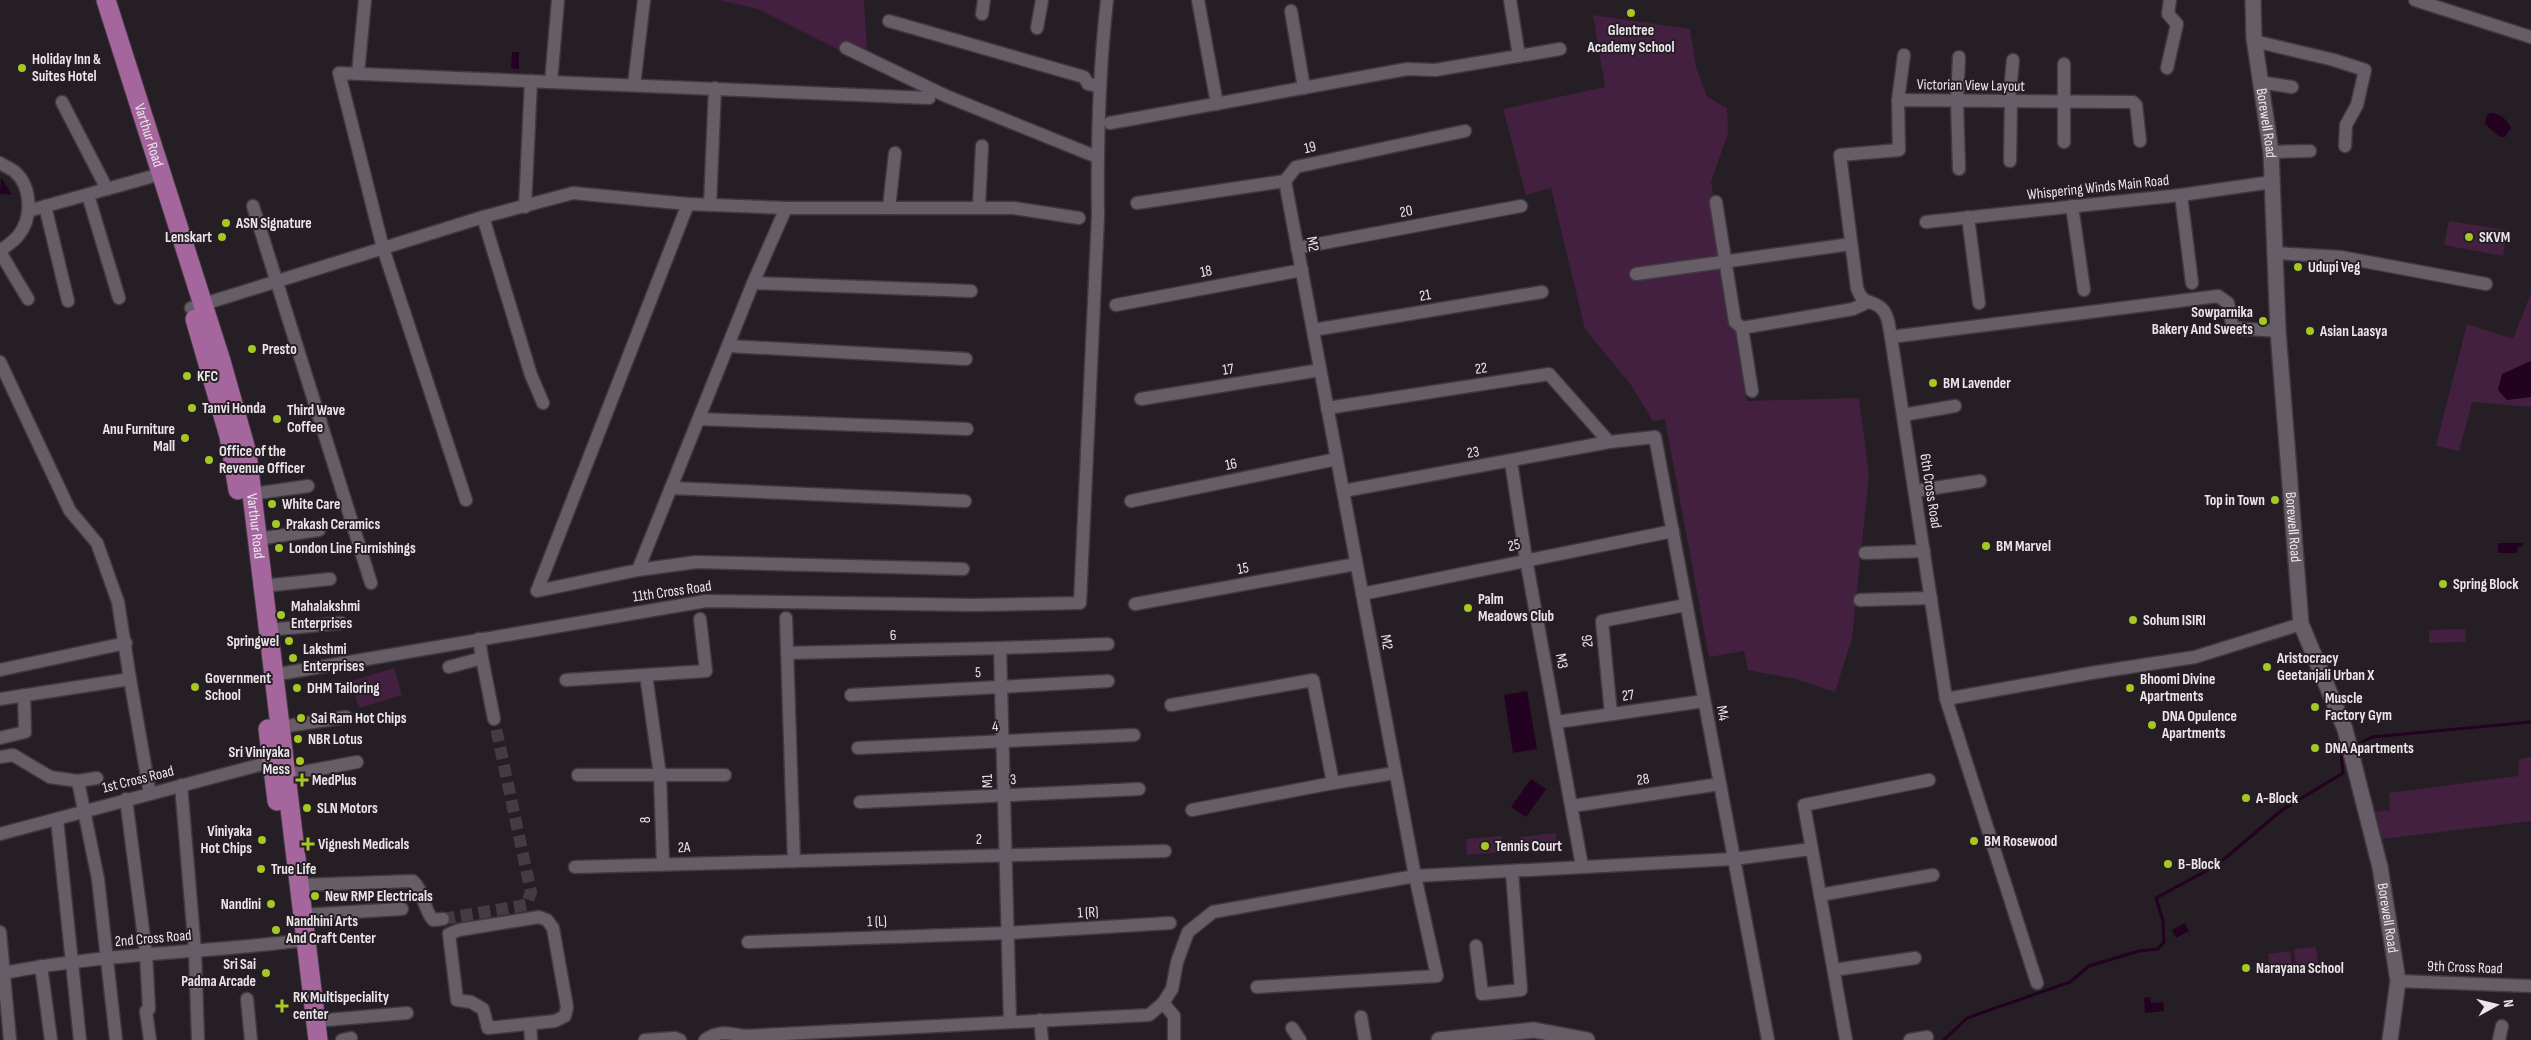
<svg xmlns="http://www.w3.org/2000/svg" width="2531" height="1040" font-family="'Sofia Sans Condensed',sans-serif">
	<style>
		.green { fill: #43203f }
		.water { fill: #230120 }
		.lines { fill: none; stroke-linecap: round; stroke-linejoin: round }
		.stream { stroke: #230120; stroke-width: 3 }
		.minor-tunnel { stroke: #443c43; stroke-width: 12; stroke-dasharray: 12 6; stroke-linecap: butt }
		.minor-casing { stroke: #40393f; stroke-width: 15 }
		.tertiary-casing { stroke: #40393f; stroke-width: 18 }
		.primary-casing { stroke: #40393f; stroke-width: 21 }
		.minor { stroke: #675d66; stroke-width: 12 }
		.tertiary { stroke: #675d66; stroke-width: 15 }
		.primary { stroke: #a5669e; stroke-width: 19 }
		.poi-dot { fill: #a5c823; stroke: #261e25; stroke-width: 2 }
		.labels { text-anchor: middle; stroke-width: 4; stroke-linejoin: round; paint-order: stroke }
		.poi-label { font-size: 15px; font-weight: bold; fill: #ece6eb; stroke: #261e25; text-anchor: start }
		.street-label { font-size: 15px; fill: #ece6eb; stroke: #261e25 }
	</style>
	<rect width="100%" height="100%" fill="#261e25"/>
	<g class="green">
		<path d="M719,0H864L868,65L758,9Z"/>
		<path d="M1593,15L1690,29L1696,67L1707,97L1727,108L1728,133L1711,182L1747,401L1859,398L1869,475L1852,638L1835,692L1796,679L1748,670L1744,651L1709,657L1665,419L1653,421L1631,385L1585,329L1551,188L1526,195L1503,109L1605,87Z"/>
		<path d="M2449,221L2507,230L2503,256L2444,245Z"/>
		<path d="M2531,293V407L2472,402L2459,451L2436,446L2467,324L2513,339Z"/>
		<path d="M2465,629L2466,642L2429,643V630Z"/>
		<path d="M394,668L402,695L359,708L351,681Z"/>
		<path d="M2531,757V821L2382,839L2376,812L2390,810L2389,793L2518,776L2519,759Z"/>
		<path d="M1556,833L1557,848L1521,852L1519,837Z"/>
		<path d="M1502,836L1504,852L1467,855L1466,839Z"/>
		<path d="M2316,947L2319,971L2297,973L2294,949Z"/>
		<path d="M2290,951L2293,972L2271,975L2268,954Z"/>
	</g>
	<g class="water">
		<path d="M512,52H519V69L511,68Z"/>
		<path d="M2493,113C2502,115 2507,120 2511,128L2505,137H2500L2485,124L2487,114Z"/>
		<path d="M1,177L12,195L0,194Z"/>
		<path d="M2531,361V397L2507,400L2498,390L2502,374Z"/>
		<path d="M2498,543H2523V546L2518,547L2517,553H2498Z"/>
		<path d="M1527,691L1537,749L1513,753L1504,695Z"/>
		<path d="M1531,779L1546,789L1526,817L1511,807Z"/>
		<path d="M2185,923L2189,931L2176,938L2172,930Z"/>
		<path d="M2150,997L2151,1003L2163,1002L2164,1011L2145,1013L2144,998Z"/>
	</g>
	<g class="lines">
		<g class="stream">
			<path d="M2355,746L2372,737L2531,722"/>
			<path d="M1944,1040L1967,1018L2070,982L2089,966L2139,951L2158,949L2164,942L2163,921L2156,898L2217,865L2282,810L2343,773L2341,753L2347,750"/>
		</g>
		<path class="minor-tunnel" d="M443,919L526,905L531,892L494,719"/>
		<g class="minor-casing">
			<g id="minor">
				<path d="M1198,0L1217,104"/>
				<path d="M1510,0L1519,56"/>
				<path d="M2415,0L2531,37"/>
				<path d="M1291,11L1304,88"/>
				<path d="M982,14L984,0"/>
				<path d="M889,21L1084,77L1088,84L1100,86"/>
				<path d="M1037,28L1042,0"/>
				<path d="M2254,41L2334,60L2365,70L2357,105L2346,125L2345,146"/>
				<path d="M846,48L946,96L1097,157"/>
				<path d="M2167,68L2177,24L2168,14L2170,0"/>
				<path d="M358,73L365,0"/>
				<path d="M551,82L558,0"/>
				<path d="M2259,82L2292,87"/>
				<path d="M634,85L644,0"/>
				<path d="M1898,100L1904,55"/>
				<path d="M2009,101L2013,60"/>
				<path d="M62,102L107,189"/>
				<path d="M1110,123L1407,69L1435,70L1560,49"/>
				<path d="M2064,142V64"/>
				<path d="M2271,152L2310,151"/>
				<path d="M2010,161L2011,101"/>
				<path d="M0,163C4,166 10,168 14,171C32,186 33,218 18,236C13,242 6,246 0,251"/>
				<path d="M1959,169L1957,101L1959,57"/>
				<path d="M88,195L119,298"/>
				<path d="M2181,195L2192,283"/>
				<path d="M1716,202L1735,322L1742,328L1853,309L1866,303"/>
				<path d="M1137,203L1285,181L1296,167L1465,131"/>
				<path d="M688,204L537,591L638,570L753,283L786,208"/>
				<path d="M710,205L715,88"/>
				<path d="M45,206L68,301"/>
				<path d="M253,206L371,583"/>
				<path d="M2072,206L2084,290"/>
				<path d="M525,207L531,81"/>
				<path d="M979,207L982,146"/>
				<path d="M889,208L895,153"/>
				<path d="M28,211L150,177"/>
				<path d="M483,217L531,375L543,403"/>
				<path d="M1968,217L1979,303"/>
				<path d="M1926,222L2181,195L2272,182"/>
				<path d="M1297,248L1521,206"/>
				<path d="M0,252L28,299"/>
				<path d="M2275,253L2341,257L2486,284"/>
				<path d="M1636,274L1851,244"/>
				<path d="M753,283L971,291"/>
				<path d="M1116,305L1302,270"/>
				<path d="M191,308L483,217L573,193L688,204L786,208H1014L1079,218"/>
				<path d="M1742,328L1752,391"/>
				<path d="M1313,330L1542,292"/>
				<path d="M2278,331L2234,328L2232,324L2228,303L2218,296L1891,337L1946,699L2091,673L2195,657L2301,624"/>
				<path d="M1891,337C1889,328 1889,314 1880,307C1869,299 1863,305 1857,288L1840,155L1899,150L1898,100L2133,102L2136,105L2140,141"/>
				<path d="M728,346L966,359"/>
				<path d="M0,362L70,511L97,543L118,602L130,679"/>
				<path d="M1141,399L1320,370"/>
				<path d="M1327,408L1549,374L1609,442"/>
				<path d="M1903,415L1955,406"/>
				<path d="M699,419L967,429"/>
				<path d="M1511,462L1526,559L1582,866"/>
				<path d="M671,488L965,501"/>
				<path d="M1343,491L1609,442L1655,437L1768,1040"/>
				<path d="M1915,491L1980,481"/>
				<path d="M252,494L308,486"/>
				<path d="M466,500L383,248L339,73L929,98"/>
				<path d="M1131,501L1337,459"/>
				<path d="M257,539L319,530"/>
				<path d="M1865,553L1924,551"/>
				<path d="M638,570L696,562L963,569"/>
				<path d="M263,586L330,579"/>
				<path d="M1362,594L1673,531"/>
				<path d="M1860,600L1931,598"/>
				<path d="M1135,604L1356,564"/>
				<path d="M786,618L794,861"/>
				<path d="M268,630L341,623"/>
				<path d="M787,653L1000,648"/>
				<path d="M482,658L494,719"/>
				<path d="M449,667L482,658L479,639"/>
				<path d="M0,670L126,643"/>
				<path d="M273,675L706,601L973,605L1080,603L1098,216C1097,144 1099,71 1107,0"/>
				<path d="M646,675L660,775L663,864"/>
				<path d="M566,680L706,671L700,619"/>
				<path d="M851,695L1108,681"/>
				<path d="M0,699L130,679L150,794"/>
				<path d="M1946,699L2037,983"/>
				<path d="M1171,705L1313,680L1333,783L1395,773"/>
				<path d="M1611,714L1602,621L1686,605"/>
				<path d="M1557,722L1704,701"/>
				<path d="M281,727L346,717"/>
				<path d="M0,738L25,732L24,695"/>
				<path d="M858,748L1134,735"/>
				<path d="M0,757L13,755L50,777L78,781L97,778"/>
				<path d="M287,775L357,762"/>
				<path d="M578,775H725"/>
				<path d="M78,781L98,879L116,1040"/>
				<path d="M181,785L195,951L198,1040"/>
				<path d="M126,799L146,953L149,1009L146,1011L150,1040"/>
				<path d="M860,802L1139,789"/>
				<path d="M1572,806L1720,784"/>
				<path d="M1192,810L1333,783"/>
				<path d="M57,819L80,1040"/>
				<path d="M0,834L278,760"/>
				<path d="M575,867L1165,851"/>
				<path d="M299,885L413,881C424,891 423,908 433,920L443,919"/>
				<path d="M1820,895L1933,875"/>
				<path d="M302,915L402,909"/>
				<path d="M539,917L547,920L553,928L567,1007L565,1016L555,1021L488,1028L483,1009L471,1002L457,1000L449,934L459,930Z"/>
				<path d="M0,932L10,1040"/>
				<path d="M748,942L1008,933L1170,923"/>
				<path d="M1476,946L1482,994L1521,990L1512,872"/>
				<path d="M41,966L51,1040"/>
				<path d="M1834,970L1915,958"/>
				<path d="M4,973C103,953 205,953 305,940"/>
				<path d="M2398,981L2531,986"/>
				<path d="M1257,987L1437,976L1415,876L1733,859L1811,849"/>
				<path d="M247,999L251,1040"/>
				<path d="M1163,1003L1174,1016V1040"/>
				<path d="M1361,1017L1365,1040"/>
				<path d="M1040,1020L1042,1040"/>
				<path d="M315,1021L407,1013"/>
				<path d="M1010,1021L1000,648L1108,644"/>
				<path d="M530,1024L531,1040"/>
				<path d="M1292,1028L1300,1040"/>
				<path d="M342,1040L351,1038"/>
				<path d="M645,1040L675,1038L680,1040"/>
				<path d="M705,1040C718,1030 730,1033 745,1036L1149,1015L1163,1003L1172,989L1177,962L1188,932L1213,912L1415,876L1285,181"/>
				<path d="M1846,1040L1804,805L1929,780"/>
				<path d="M1910,1040L1927,1037"/>
				<path d="M2499,1040L2502,1026"/>
			</g>
		</g>
		<g class="tertiary-casing">
			<g id="tertiary">
				<path id="s1" d="M2253,0L2254,38L2271,152L2278,331L2301,624L2345,729L2380,867L2398,981L2390,1040"/>
				<path d="M1439,1040L1534,1030L1587,1040"/>
			</g>
		</g>
		<g class="primary-casing">
			<g id="primary">
				<path id="s2" d="M106,0L221,361L247,453L318,1040"/>
				<path d="M195,319L229,436L238,490"/>
				<path d="M268,729L277,801"/>
			</g>
		</g>
		<use href="#minor" class="minor"/>
		<use href="#tertiary" class="tertiary"/>
		<use href="#primary" class="primary"/>
	</g>
	<g class="poi-dot">
		<circle cx="1631" cy="13" r="5"/>
		<circle cx="22" cy="68" r="5"/>
		<circle cx="226" cy="223" r="5"/>
		<circle cx="222" cy="237" r="5"/>
		<circle cx="2469" cy="237" r="5"/>
		<circle cx="2298" cy="267" r="5"/>
		<circle cx="2263" cy="321" r="5"/>
		<circle cx="2310" cy="331" r="5"/>
		<circle cx="252" cy="349" r="5"/>
		<circle cx="187" cy="376" r="5"/>
		<circle cx="1933" cy="383" r="5"/>
		<circle cx="192" cy="408" r="5"/>
		<circle cx="277" cy="419" r="5"/>
		<circle cx="185" cy="438" r="5"/>
		<circle cx="209" cy="460" r="5"/>
		<circle cx="2275" cy="500" r="5"/>
		<circle cx="272" cy="504" r="5"/>
		<circle cx="276" cy="524" r="5"/>
		<circle cx="1986" cy="546" r="5"/>
		<circle cx="279" cy="548" r="5"/>
		<circle cx="2443" cy="584" r="5"/>
		<circle cx="1468" cy="608" r="5"/>
		<circle cx="281" cy="615" r="5"/>
		<circle cx="2133" cy="620" r="5"/>
		<circle cx="289" cy="641" r="5"/>
		<circle cx="293" cy="658" r="5"/>
		<circle cx="2267" cy="667" r="5"/>
		<circle cx="195" cy="687" r="5"/>
		<circle cx="297" cy="688" r="5"/>
		<circle cx="2130" cy="688" r="5"/>
		<circle cx="2315" cy="707" r="5"/>
		<circle cx="301" cy="718" r="5"/>
		<circle cx="2152" cy="725" r="5"/>
		<circle cx="298" cy="739" r="5"/>
		<circle cx="2315" cy="748" r="5"/>
		<circle cx="300" cy="761" r="5"/>
		<path d="M299.5 772.5h5v5h5v5h-5v5h-5v-5h-5v-5h5z"/>
		<circle cx="2246" cy="798" r="5"/>
		<circle cx="307" cy="808" r="5"/>
		<circle cx="262" cy="840" r="5"/>
		<circle cx="1974" cy="841" r="5"/>
		<path d="M305.5 836.5h5v5h5v5h-5v5h-5v-5h-5v-5h5z"/>
		<circle cx="1485" cy="846" r="5"/>
		<circle cx="2168" cy="864" r="5"/>
		<circle cx="261" cy="869" r="5"/>
		<circle cx="315" cy="896" r="5"/>
		<circle cx="271" cy="904" r="5"/>
		<circle cx="276" cy="930" r="5"/>
		<circle cx="2246" cy="968" r="5"/>
		<circle cx="266" cy="973" r="5"/>
		<path d="M279.5 998.5h5v5h5v5h-5v5h-5v-5h-5v-5h5z"/>
	</g>
	<g class="labels">
		<g class="poi-label">
			<text x="1631" y="35" text-anchor="middle">Glentree<tspan x="1631" dy="17">Academy School</tspan></text>
			<text x="32" y="64">Holiday Inn &amp;<tspan x="32" dy="17">Suites Hotel</tspan></text>
			<text x="236" y="228">ASN Signature</text>
			<text x="212" y="242" text-anchor="end">Lenskart</text>
			<text x="2479" y="242">SKVM</text>
			<text x="2308" y="272">Udupi Veg</text>
			<text x="2253" y="317" text-anchor="end">Sowparnika<tspan x="2253" dy="17">Bakery And Sweets</tspan></text>
			<text x="2320" y="336">Asian Laasya</text>
			<text x="262" y="354">Presto</text>
			<text x="197" y="381">KFC</text>
			<text x="1943" y="388">BM Lavender</text>
			<text x="202" y="413">Tanvi Honda</text>
			<text x="287" y="415">Third Wave<tspan x="287" dy="17">Coffee</tspan></text>
			<text x="175" y="434" text-anchor="end">Anu Furniture<tspan x="175" dy="17">Mall</tspan></text>
			<text x="219" y="456">Office of the<tspan x="219" dy="17">Revenue Officer</tspan></text>
			<text x="2265" y="505" text-anchor="end">Top in Town</text>
			<text x="282" y="509">White Care</text>
			<text x="286" y="529">Prakash Ceramics</text>
			<text x="1996" y="551">BM Marvel</text>
			<text x="289" y="553">London Line Furnishings</text>
			<text x="2453" y="589">Spring Block</text>
			<text x="1478" y="604">Palm<tspan x="1478" dy="17">Meadows Club</tspan></text>
			<text x="291" y="611">Mahalakshmi<tspan x="291" dy="17">Enterprises</tspan></text>
			<text x="2143" y="625">Sohum ISIRI</text>
			<text x="279" y="646" text-anchor="end">Springwel</text>
			<text x="303" y="654">Lakshmi<tspan x="303" dy="17">Enterprises</tspan></text>
			<text x="2277" y="663">Aristocracy<tspan x="2277" dy="17">Geetanjali Urban X</tspan></text>
			<text x="205" y="683">Government<tspan x="205" dy="17">School</tspan></text>
			<text x="2140" y="684">Bhoomi Divine<tspan x="2140" dy="17">Apartments</tspan></text>
			<text x="307" y="693">DHM Tailoring</text>
			<text x="2325" y="703">Muscle<tspan x="2325" dy="17">Factory Gym</tspan></text>
			<text x="2162" y="721">DNA Opulence<tspan x="2162" dy="17">Apartments</tspan></text>
			<text x="311" y="723">Sai Ram Hot Chips</text>
			<text x="308" y="744">NBR Lotus</text>
			<text x="2325" y="753">DNA Apartments</text>
			<text x="290" y="757" text-anchor="end">Sri Viniyaka<tspan x="290" dy="17">Mess</tspan></text>
			<text x="312" y="785">MedPlus</text>
			<text x="2256" y="803">A-Block</text>
			<text x="317" y="813">SLN Motors</text>
			<text x="252" y="836" text-anchor="end">Viniyaka<tspan x="252" dy="17">Hot Chips</tspan></text>
			<text x="1984" y="846">BM Rosewood</text>
			<text x="318" y="849">Vignesh Medicals</text>
			<text x="1495" y="851">Tennis Court</text>
			<text x="2178" y="869">B-Block</text>
			<text x="271" y="874">True Life</text>
			<text x="325" y="901">New RMP Electricals</text>
			<text x="261" y="909" text-anchor="end">Nandini</text>
			<text x="286" y="926">Nandhini Arts<tspan x="286" dy="17">And Craft Center</tspan></text>
			<text x="256" y="969" text-anchor="end">Sri Sai<tspan x="256" dy="17">Padma Arcade</tspan></text>
			<text x="2256" y="973">Narayana School</text>
			<text x="293" y="1002">RK Multispeciality<tspan x="293" dy="17">center</tspan></text>
		</g>
		<g class="street-label">
			<text transform="translate(1971 85) rotate(1)" y="5">Victorian View Layout</text>
			<text dy="5" stroke="none"><textPath href="#s1" startOffset="124">Borewell Road</textPath></text>
			<text dy="5" stroke="none"><textPath href="#s2" startOffset="142">Varthur Road</textPath></text>
			<text transform="translate(1310 147) rotate(-12)" y="5">19</text>
			<text transform="translate(2098 187) rotate(-6)" y="5">Whispering Winds Main Road</text>
			<text transform="translate(1406 211) rotate(-11)" y="5">20</text>
			<text transform="translate(1313 244) rotate(79)" y="5">M2</text>
			<text transform="translate(1206 271) rotate(-11)" y="5">18</text>
			<text transform="translate(1425 295) rotate(-10)" y="5">21</text>
			<text transform="translate(1481 368) rotate(-9)" y="5">22</text>
			<text transform="translate(1228 369) rotate(-9)" y="5">17</text>
			<text transform="translate(1473 452) rotate(-10)" y="5">23</text>
			<text transform="translate(1231 464) rotate(-11)" y="5">16</text>
			<text transform="translate(1931 491) rotate(81)" y="5">6th Cross Road</text>
			<text dy="5" stroke="none"><textPath href="#s2" startOffset="548">Varthur Road</textPath></text>
			<text dy="5" stroke="none"><textPath href="#s1" startOffset="529">Borewell Road</textPath></text>
			<text transform="translate(1514 545) rotate(-12)" y="5">25</text>
			<text transform="translate(1243 568) rotate(-10)" y="5">15</text>
			<text transform="translate(672 591) rotate(-8)" y="5">11th Cross Road</text>
			<text transform="translate(893 635) rotate(-2)" y="5">6</text>
			<text transform="translate(1587 641) rotate(-96)" y="5">26</text>
			<text transform="translate(1387 642) rotate(80)" y="5">M2</text>
			<text transform="translate(1562 661) rotate(79)" y="5">M3</text>
			<text transform="translate(978 672) rotate(-3)" y="5">5</text>
			<text transform="translate(1628 695) rotate(-8)" y="5">27</text>
			<text transform="translate(1723 713) rotate(80)" y="5">M4</text>
			<text transform="translate(995 726) rotate(-3)" y="5">4</text>
			<text transform="translate(138 779) rotate(-14)" y="5">1st Cross Road</text>
			<text transform="translate(1013 779) rotate(-3)" y="5">3</text>
			<text transform="translate(1643 779) rotate(-9)" y="5">28</text>
			<text transform="translate(987 781) rotate(-92)" y="5">M1</text>
			<text transform="translate(645 820) rotate(-92)" y="5">8</text>
			<text transform="translate(979 839) rotate(-2)" y="5">2</text>
			<text transform="translate(684 847) rotate(-2)" y="5">2A</text>
			<text transform="translate(1088 912) rotate(-3)" y="5">1 (R)</text>
			<text dy="5" stroke="none"><textPath href="#s1" startOffset="934">Borewell Road</textPath></text>
			<text transform="translate(877 921) rotate(-2)" y="5">1 (L)</text>
			<text transform="translate(153 938) rotate(-5)" y="5">2nd Cross Road</text>
			<text transform="translate(2465 967) rotate(2)" y="5">9th Cross Road</text>
		</g>
	</g>
	<g transform="translate(2496 1005) rotate(82)" stroke="#261e25" stroke-width="4" paint-order="stroke">
	<path d="M0-4L9 19L0 12L-9 19Z" fill="#ece6eb"/>
	<text y="-8" font-size="14" font-weight="bold" text-anchor="middle" fill="#ece6eb">N</text>
	</g>
</svg>
